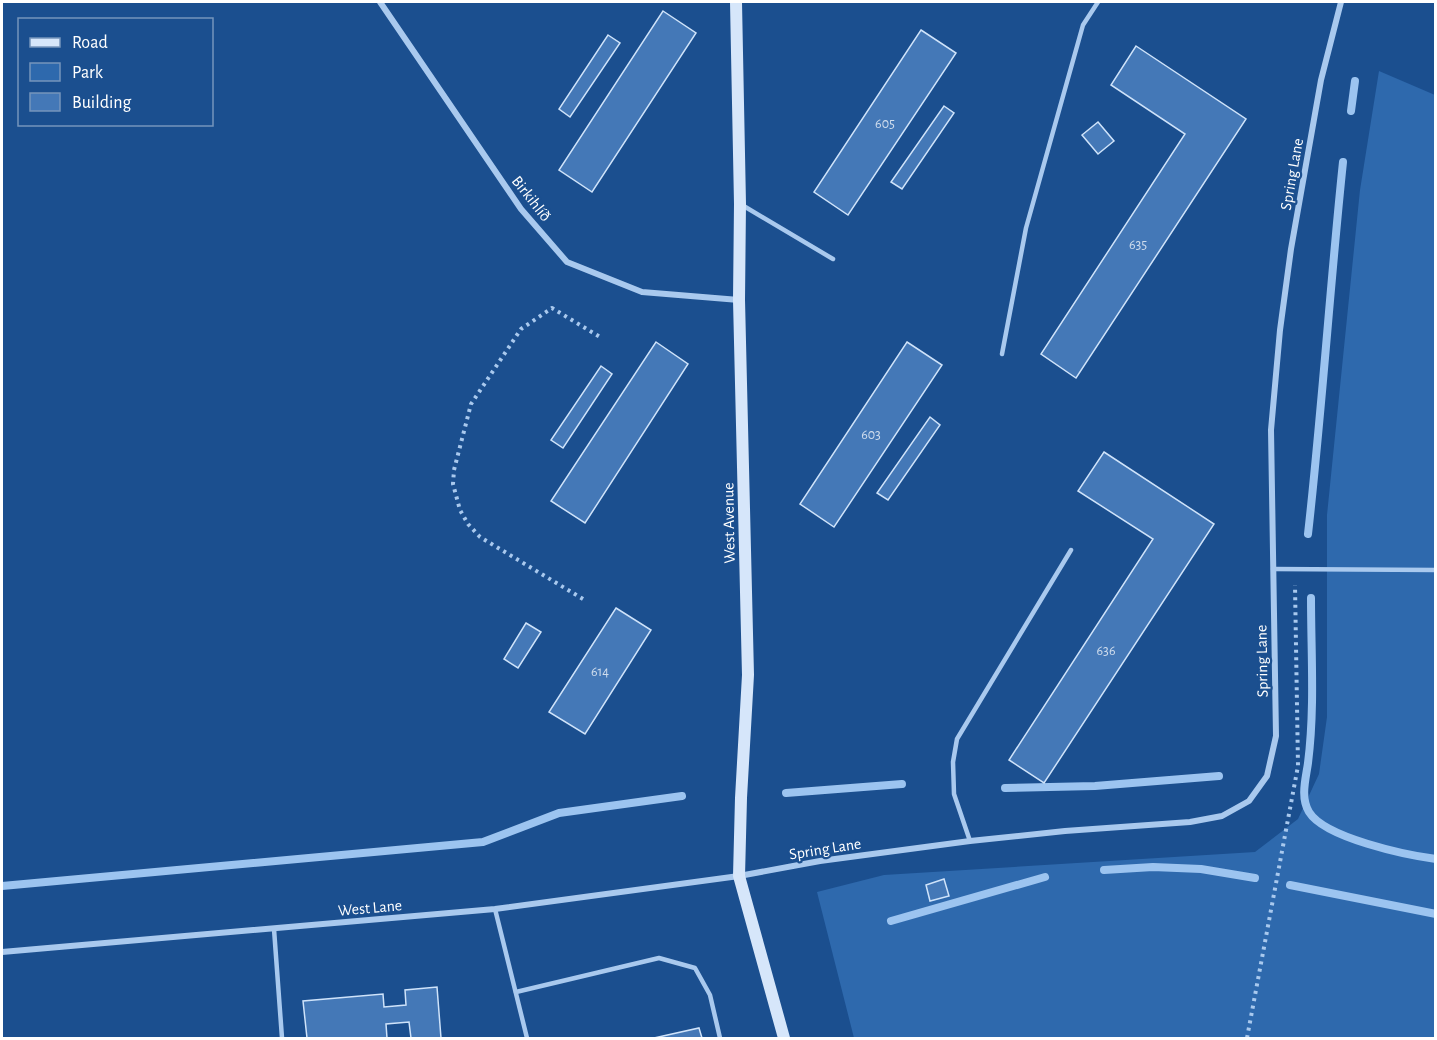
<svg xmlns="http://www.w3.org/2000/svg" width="1437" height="1040" font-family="'Alegreya Sans',sans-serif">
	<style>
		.green { fill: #2e69ad }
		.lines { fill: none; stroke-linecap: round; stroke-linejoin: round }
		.stream { stroke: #9cc4f0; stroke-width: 8 }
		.building { fill: #4478b7; stroke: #cfe3fa; stroke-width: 1.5 }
		.path { stroke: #a9c9ee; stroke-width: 4; stroke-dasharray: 3 4.5; stroke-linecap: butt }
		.lane { stroke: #a9c9ee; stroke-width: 4.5 }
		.street { stroke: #a9c9ee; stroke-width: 6 }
		.secondary { stroke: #d6e6fa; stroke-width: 12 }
		.labels { text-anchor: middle; stroke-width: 4.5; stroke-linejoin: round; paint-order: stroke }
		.number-label { font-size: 14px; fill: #d0dded }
		.street-label { font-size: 16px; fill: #fff; stroke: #1b4f8f }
	</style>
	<rect width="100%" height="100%" fill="#1b4f8f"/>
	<path class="green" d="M1379,71L1435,95V1038H854L817,892L884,875L1255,852L1298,819L1319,774L1327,717V515L1360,190Z"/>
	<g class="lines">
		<g class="stream">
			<path d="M1351,111L1355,81"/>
			<path d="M1308,534C1322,410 1330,286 1343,162"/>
			<path d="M1311,598C1311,653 1315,708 1308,763C1306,778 1300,797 1309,812C1325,838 1406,855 1436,859"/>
			<path d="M1005,788L1095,786L1219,776"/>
			<path d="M786,793L902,784"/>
			<path d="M1104,870L1153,867L1201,869L1255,878"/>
			<path d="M1290,885L1436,914"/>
			<path d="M2,886L483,842L559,813L682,796"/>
			<path d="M891,921L1045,877"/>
		</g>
	</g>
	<g class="building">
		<path d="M663,11L696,33L592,192L559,170Z"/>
		<path d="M921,30L956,53L848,215L814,192Z"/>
		<path d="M608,35L620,43L570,117L559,109Z"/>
		<path d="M1136,46L1246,119L1076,378L1041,354L1185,134L1111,85Z"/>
		<path d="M944,106L954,113L902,189L891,182Z"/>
		<path d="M1098,122L1114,141L1098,154L1082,135Z"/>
		<path d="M656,342L688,364L585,523L551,501Z"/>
		<path d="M907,342L942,365L834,527L800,504Z"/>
		<path d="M601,366L612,374L563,448L551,440Z"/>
		<path d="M930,417L940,425L888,500L877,493Z"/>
		<path d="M1104,452L1214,524L1044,783L1009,760L1153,539L1078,491Z"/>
		<path d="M616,608L651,630L585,734L549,712Z"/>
		<path d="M526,623L541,632L518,668L504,659Z"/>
		<path d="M944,879L949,896L930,901L926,885Z"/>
		<path d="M437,987L441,1038H411L409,1022L386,1024L387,1038H307L303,1001L383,994L384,1007L406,1005L405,990Z"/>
		<path d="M699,1028L702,1038H654Z"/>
	</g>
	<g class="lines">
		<g class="path">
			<path d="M583,599L480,537L468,524L460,510L453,484L454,470L471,404L521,329L552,308L600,337"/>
			<path d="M1247,1038L1298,766L1295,585"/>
		</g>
		<g class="lane">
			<path d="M742,205L833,259"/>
			<path d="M1002,354L1026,228L1083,25L1098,2"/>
			<path d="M1273,569L1436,570"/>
			<path d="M970,841L954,794L953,762L957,739L1071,550"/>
			<path d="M495,909L527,1038"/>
			<path d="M274,929L282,1038"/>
			<path d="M516,992L659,958L695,968L710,995L720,1038"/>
		</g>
		<g class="street">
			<path d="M380,2L521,209L567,262L642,292L739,300"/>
			<path d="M2,952L495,909L739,876L820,861L970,841L1065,831L1190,822L1222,816L1249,801L1267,776L1276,736L1271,430L1280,330L1291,249L1321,80L1341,2"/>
		</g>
		<path class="secondary" d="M736,2L740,204L739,300L748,675L741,798L739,876L784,1038"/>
	</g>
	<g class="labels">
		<g class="number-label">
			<text x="885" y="128">605</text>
			<text x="1138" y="249">635</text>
			<text x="871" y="439">603</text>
			<text x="1106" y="655">636</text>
			<text x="600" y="676">614</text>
		</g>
		<g class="street-label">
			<text transform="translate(1291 174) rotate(-80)" y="6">Spring Lane</text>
			<text transform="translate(532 198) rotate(52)" y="6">Birkihlíð</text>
			<text transform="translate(728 523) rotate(-91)" y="6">West Avenue</text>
			<text transform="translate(1261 661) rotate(-91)" y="6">Spring Lane</text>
			<text transform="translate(825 848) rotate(-9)" y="6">Spring Lane</text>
			<text transform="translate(370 907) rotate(-5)" y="6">West Lane</text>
		</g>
	</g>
	<rect width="1437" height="1040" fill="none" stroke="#ffffff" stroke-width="6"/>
	<rect x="18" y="18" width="195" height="108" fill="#1b4f8f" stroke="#7695bc" stroke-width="1.5"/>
	<rect x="30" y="38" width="30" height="9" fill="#d6e6fa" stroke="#7695bc" stroke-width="1.5"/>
	<text x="72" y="48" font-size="18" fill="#ffffff">Road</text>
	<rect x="30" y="63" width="30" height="18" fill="#2e69ad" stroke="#7695bc" stroke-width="1.5"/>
	<text x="72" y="78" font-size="18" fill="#ffffff">Park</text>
	<rect x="30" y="93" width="30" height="18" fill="#4478b7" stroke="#7695bc" stroke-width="1.5"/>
	<text x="72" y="108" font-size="18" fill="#ffffff">Building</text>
</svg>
